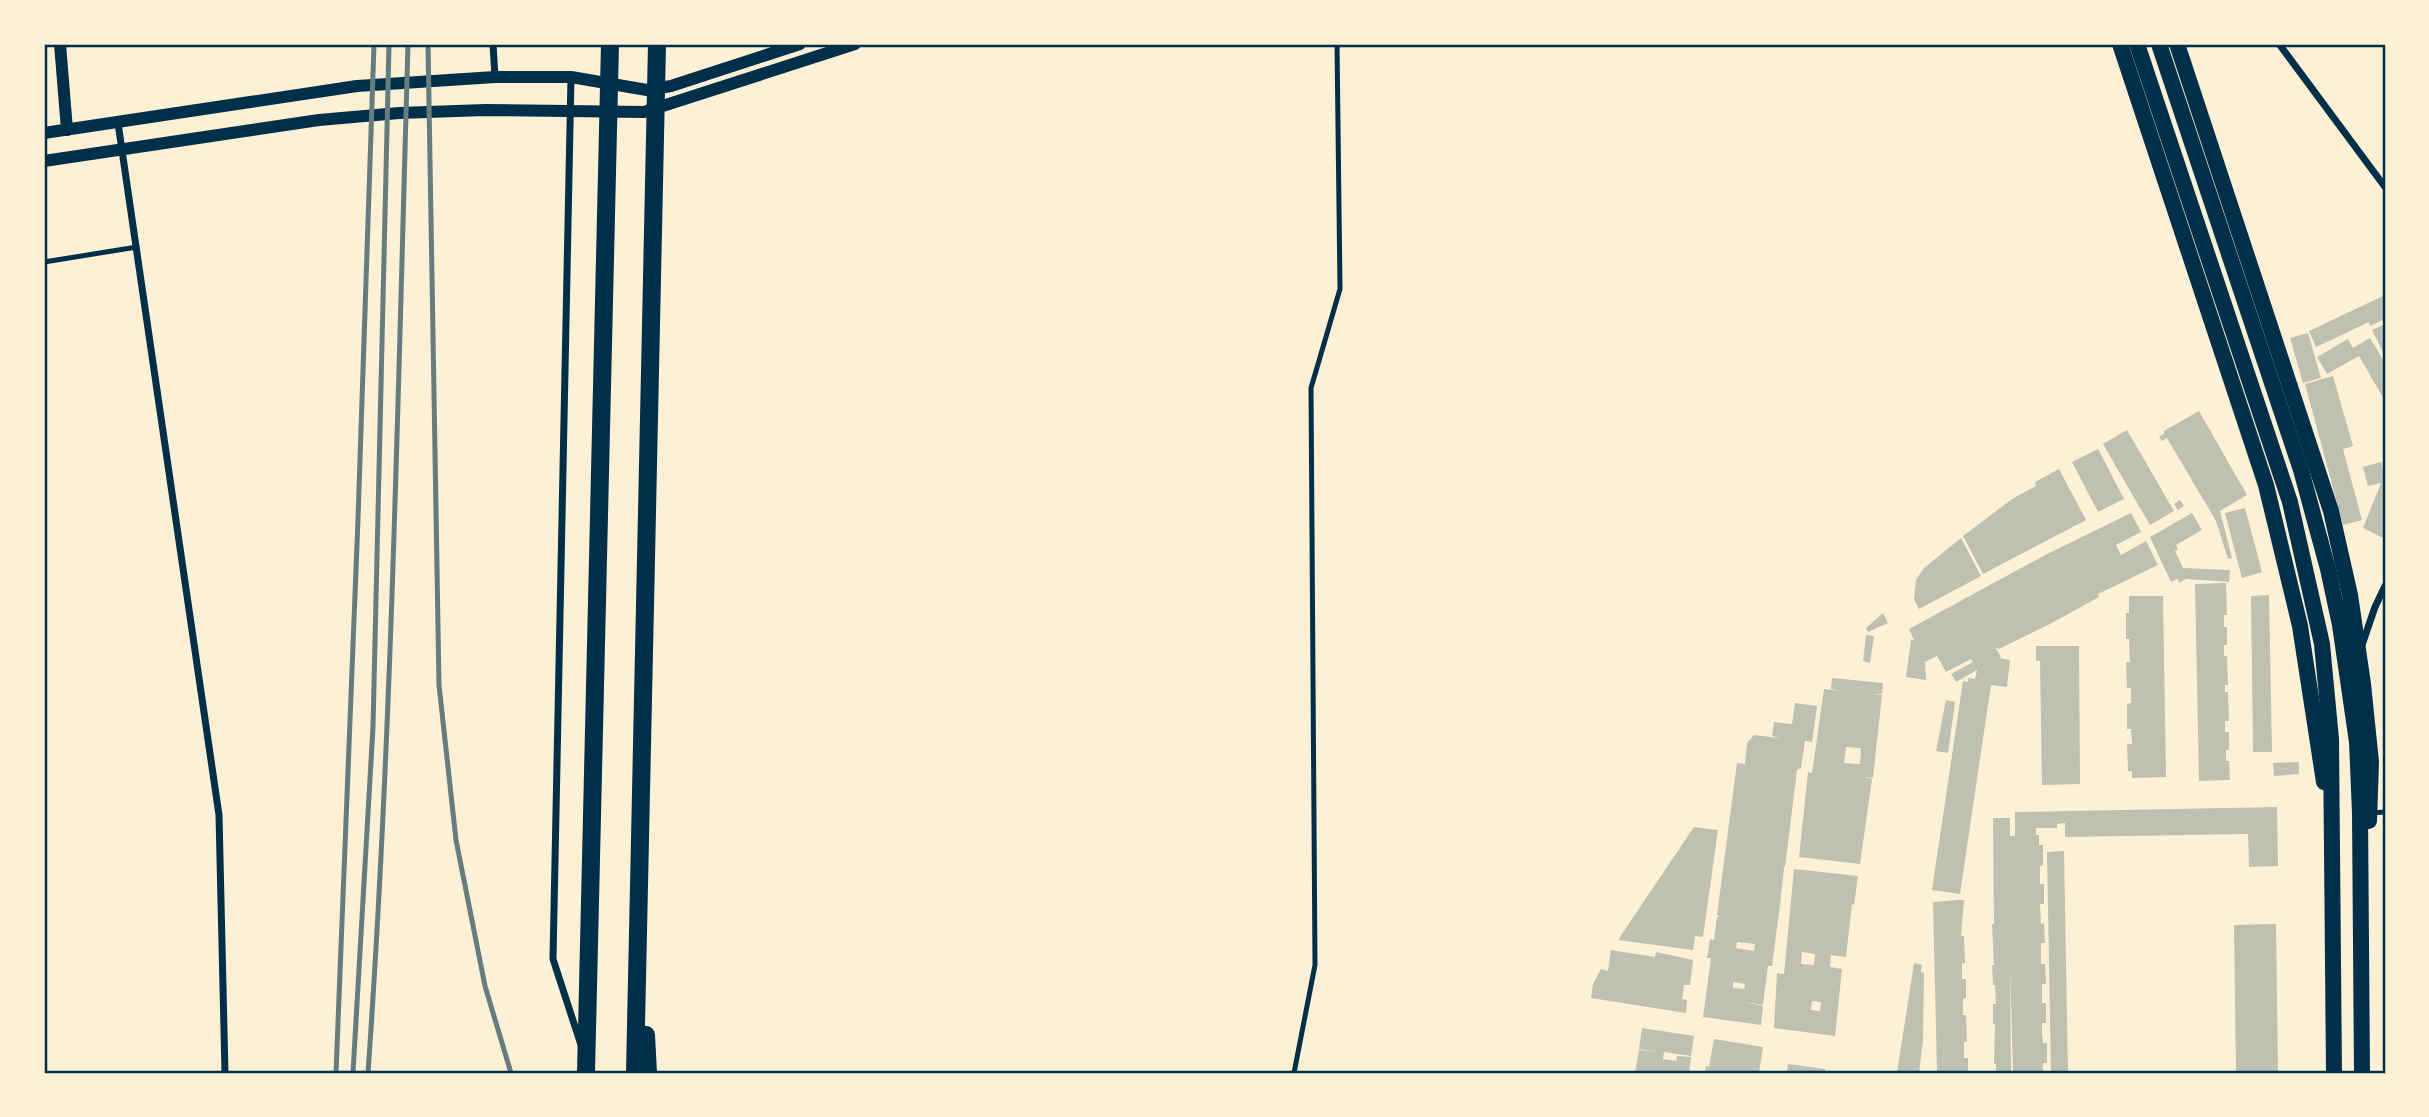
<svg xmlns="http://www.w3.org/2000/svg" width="2429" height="1117" font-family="Literata,serif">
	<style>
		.building { fill: #bec0b2; fill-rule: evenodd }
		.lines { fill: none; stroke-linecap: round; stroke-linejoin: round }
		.service { stroke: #003049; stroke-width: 5 }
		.minor { stroke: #003049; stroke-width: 7 }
		.tertiary { stroke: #003049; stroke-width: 12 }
		.primary { stroke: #003049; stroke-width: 16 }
		.trunk { stroke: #003049; stroke-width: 18 }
		.rail { stroke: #657d81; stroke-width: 5 }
		.neatline { fill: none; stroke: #003049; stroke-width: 2.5 }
	</style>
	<rect width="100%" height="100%" fill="#fdf0d5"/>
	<g class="building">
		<path d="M2385,295V319L2370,326L2369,322L2316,347L2309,331Z"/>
		<path d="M2385,324V356L2372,330Z"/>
		<path d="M2308,333L2321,378L2303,383L2290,338Z"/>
		<path d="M2370,338L2385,363V401L2359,356L2327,374L2317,357L2348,339L2353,348Z"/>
		<path d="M2333,376L2353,446L2343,449L2362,520L2343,525L2305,384Z"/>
		<path d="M2199,411L2247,495L2220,511L2232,558L2228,559L2216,521L2167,438L2162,441L2159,437L2164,434V431Z"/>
		<path d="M2127,430L2174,511L2150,525L2103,444Z"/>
		<path d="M2098,449L2124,499L2098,512L2072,462Z"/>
		<path d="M2381,462L2385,477V539L2363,528L2381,483L2368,486L2363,467Z"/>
		<path d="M2059,469L2086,520L1983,574L1963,536L2012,499L2036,486L2035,482Z"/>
		<path d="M2180,500L2184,506L2178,510L2174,504Z"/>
		<path d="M2245,508L2262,572L2242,578L2225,513Z"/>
		<path d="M2131,513L2141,532L2116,545L2121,555L2146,541L2158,565L2098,594L2099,597L2050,624L1999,649L1995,647L2001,657L1999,658L2010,660L2007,687L1991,685L1960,894L1932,890L1963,681L1968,682V678L1975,679L1977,670L1956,682L1951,674L1973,662L1971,659L1946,672L1937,656L1925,662L1926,680L1906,677L1911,640H1914L1909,629L2047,554Z"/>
		<path d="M2192,513L2202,530L2176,545L2178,549L2175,551L2183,568L2230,570L2229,582L2186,579L2179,583L2178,579L2171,582L2150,537Z"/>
		<path d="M1961,538L1981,576L1919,609L1914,599L1916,580L1924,568Z"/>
		<path d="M2226,583L2227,615H2224V627H2227V645H2224V656H2227L2228,685H2225V692H2228L2229,721H2225V732H2229V750H2226V761H2229L2230,780L2199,781L2195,584Z"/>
		<path d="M2269,595L2272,752H2253L2251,596Z"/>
		<path d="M2129,596H2163L2166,777L2132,778V771H2128L2127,744H2132L2131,729H2127V704L2131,703V688H2127L2126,662H2130L2129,639H2126V613H2129Z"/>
		<path d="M1883,613L1888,623L1868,632L1866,628Z"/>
		<path d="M1866,635L1874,636L1870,663L1863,661Z"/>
		<path d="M2036,646H2079L2080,784L2042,785L2040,661H2036Z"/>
		<path d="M1832,678L1883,683L1882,694H1874L1882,695L1873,778L1863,777L1872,779L1860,864L1799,857L1808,772L1812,773L1824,689L1842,691L1831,689ZM1846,747L1861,748L1860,764L1844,763Z"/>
		<path d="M1946,700L1955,702L1948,753L1936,751Z"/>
		<path d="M1795,703L1817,706L1812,742L1805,741L1801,768L1797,770L1785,867L1782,868H1784L1781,896L1779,895L1781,897L1772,966H1768L1763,1005L1744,1002L1763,1006L1761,1025L1703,1017L1711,958H1707L1710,939L1714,940L1717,917H1720L1717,915L1737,763L1745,764L1747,743L1754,735L1780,738L1772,736L1774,722L1792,724ZM1737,942L1755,944L1754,951L1736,948ZM1733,982L1745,984L1744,989L1733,988Z"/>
		<path d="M2299,762V774L2274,776L2273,763Z"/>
		<path d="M2277,807L2278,866L2249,867L2248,834L2065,837V823L2057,824V828H2036V835H2039V845H2043V865L2040,866V884H2044V904H2040L2041,924L2044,923L2045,943H2041V964H2045L2046,984H2042V1003H2046V1023H2042V1034L2043,1043H2047V1063H2043V1073H2013L2010,965L2011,1073H1996V1064H1994L1995,1024H1993V1004H1996L1995,985H1993L1992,965H1994L1992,924H1994L1993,818H2010V836H2015V812Z"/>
		<path d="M1694,827L1718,830L1703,937L1695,936L1693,950L1618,940Z"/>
		<path d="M2064,851L2068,1073H2051L2047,852Z"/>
		<path d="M1794,869L1858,876L1854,905L1852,904L1846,957L1831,955L1830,967L1842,969L1835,1036L1774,1028L1777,973L1784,974ZM1802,952L1815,954L1814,965L1801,964ZM1812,1001L1821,1002L1820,1011L1811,1010Z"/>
		<path d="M1958,900H1964L1961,936H1964L1965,963H1962V979H1966V998L1963,999V1015H1966L1967,1042H1964V1058H1968V1073H1937L1933,902Z"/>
		<path d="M2276,924L2278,1073H2236L2234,925Z"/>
		<path d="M1611,950L1655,957L1656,952L1693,960L1690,985H1684L1682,999L1687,1000L1686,1013L1591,998L1593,984L1601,969L1608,971Z"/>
		<path d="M1914,963L1922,965L1921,972L1924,973L1923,1040L1919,1073H1897Z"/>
		<path d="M1642,1028L1694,1036L1691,1056L1664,1052L1663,1059L1676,1061L1677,1056L1691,1057L1689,1073H1635L1639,1050L1659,1052L1639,1049Z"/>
		<path d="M1714,1039L1763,1047L1759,1073H1705L1706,1066L1709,1067Z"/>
		<path d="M1788,1064L1825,1069V1073H1787Z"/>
	</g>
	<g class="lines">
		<g class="service">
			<path d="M44,262L137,247"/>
			<path d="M2370,813L2385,812"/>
			<path d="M1294,1073L1315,965L1311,388L1340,289L1337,44"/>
		</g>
		<g class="minor">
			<path d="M493,44L495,77"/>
			<path d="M2279,44L2385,187"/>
			<path d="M571,77L553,959L581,1045"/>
			<path d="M118,123L219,815L225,1073"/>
			<path d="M2362,645L2375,607L2385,586"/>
		</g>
		<g class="tertiary">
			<path d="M60,44L67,130"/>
			<path d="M44,133L357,86L495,77H571L647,90L671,86L800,44"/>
			<path d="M44,161L319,120L399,113L485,110L644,112L855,44"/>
		</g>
		<g class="primary">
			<path d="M2120,44L2266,485L2300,626L2324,782"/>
			<path d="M2137,44L2290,502L2322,644L2331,739L2334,1073"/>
			<path d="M2159,44L2301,470L2328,569L2340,625L2357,742L2360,813L2362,1073"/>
			<path d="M2177,44L2331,511L2350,595L2363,684L2371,762L2369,821"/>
		</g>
		<g class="trunk">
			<path d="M646,1035L648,1073"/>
			<path d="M586,1073L610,44"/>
			<path d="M635,1073L657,44"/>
		</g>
		<g class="rail">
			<path d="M428,44L439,685L456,840L485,986L511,1073"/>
			<path d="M336,1073L358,519L374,44"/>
			<path d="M353,1073L373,727L389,44"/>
			<path d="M368,1073C392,731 398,387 408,44"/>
		</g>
	</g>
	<rect width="2429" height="1117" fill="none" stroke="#fdf0d5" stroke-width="91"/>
	<rect x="46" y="46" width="2338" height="1026" class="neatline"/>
</svg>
